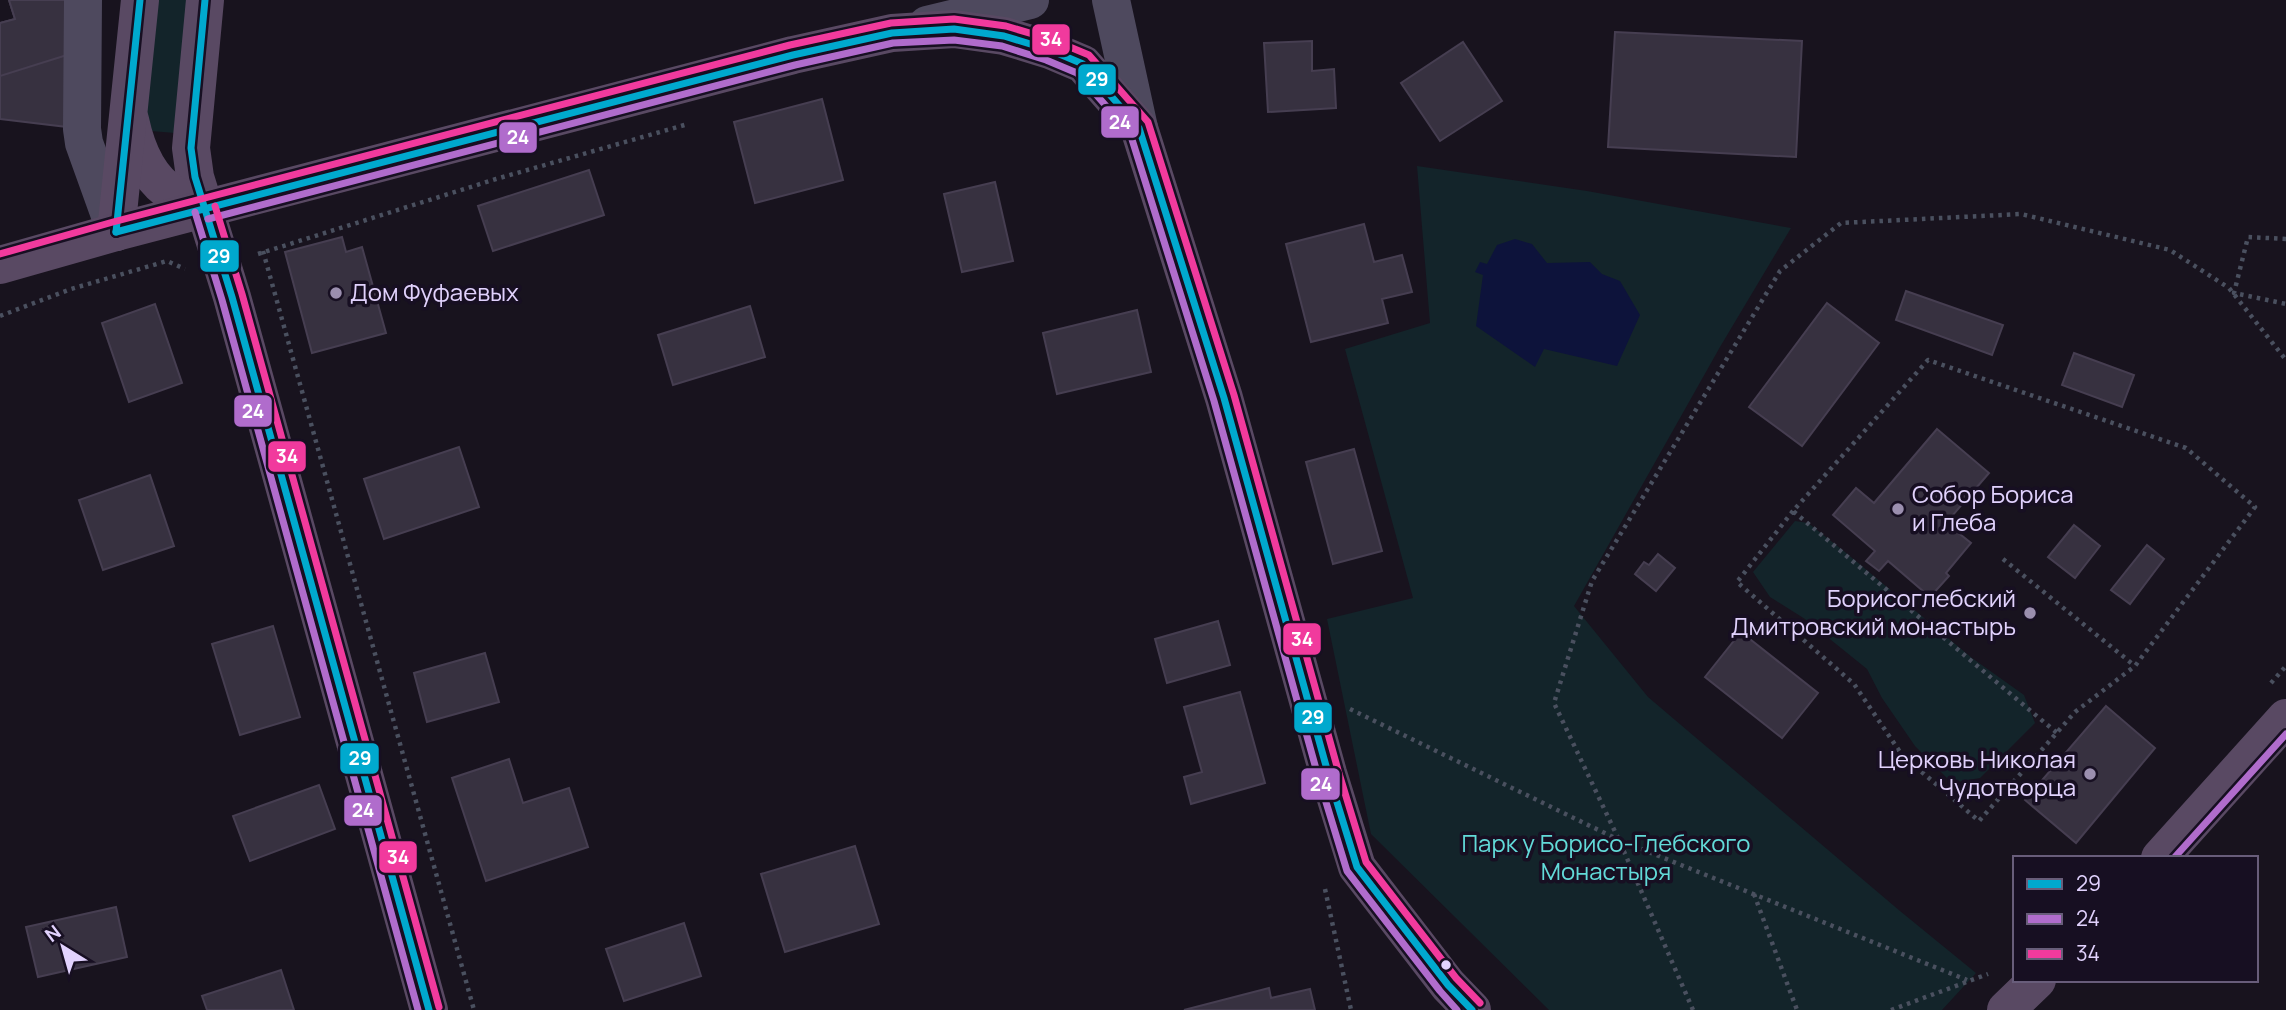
<svg xmlns="http://www.w3.org/2000/svg" width="2286" height="1010" font-family="Manrope,sans-serif">
	<style>
		.green { fill: #13242a }
		.water { fill: #0d133b }
		.building { fill: #373140; stroke: #463e51; stroke-width: 2 }
		.lines { fill: none; stroke-linecap: round; stroke-linejoin: round }
		.path { stroke: #4a505f; stroke-width: 4.5; stroke-dasharray: 3.5 5; stroke-linecap: butt }
		.minor { stroke: #4e495e; stroke-width: 38 }
		.major { stroke: #594963; stroke-width: 38 }
		.bus-1-casing { stroke: #170f22; stroke-width: 12 }
		.bus-2-casing { stroke: #170f22; stroke-width: 12 }
		.bus-3-casing { stroke: #170f22; stroke-width: 12 }
		.bus-1 { stroke: #00a9ce; stroke-width: 7 }
		.bus-2 { stroke: #b06ccc; stroke-width: 7 }
		.bus-3 { stroke: #f13a9d; stroke-width: 7 }
		.poi-dot { fill: #9b8faf; stroke: #170f22; stroke-width: 2.5 }
		.bus-dot { fill: #e1d2fd; stroke: #170f22; stroke-width: 2.5 }
		.labels { text-anchor: middle; stroke-width: 7; stroke-linejoin: round; paint-order: stroke }
		.poi-label { font-size: 24px; fill: #e1d2fd; stroke: #170f22; text-anchor: start }
		.park-label { font-size: 24px; fill: #62dad8; stroke: #170f22 }
		.line-badge { stroke: #170f22; stroke-width: 2.5 }
		.badge-label { font-size: 19px; text-anchor: middle; font-weight: bold; fill: #fff }
	</style>
	<rect width="100%" height="100%" fill="#18131e"/>
	<g class="green">
		<path d="M152,0H188L175,133L139,130Z"/>
		<path d="M1417,166L1587,191L1791,228L1720,347L1574,606L1648,697L1900,911L1976,973L1942,1010H1549L1371,834L1327,619L1413,598L1345,349L1430,323Z"/>
		<path d="M1795,521L1808,523L1845,552L1972,658L2024,695L2035,723L1980,778L1952,783L1915,746L1882,698L1867,669L1805,619L1770,597L1753,572Z"/>
	</g>
	<path class="water" d="M1515,239L1532,244L1547,263L1590,262L1602,274L1620,281L1640,315L1617,366L1544,349L1535,367L1476,326L1483,275L1475,272L1480,262L1487,264L1497,245Z"/>
	<g class="building">
		<path d="M9,0H71L76,128L0,119V23L15,19Z"/>
		<path d="M9,0H71L86,49L0,76V23L15,19Z"/>
		<path d="M1615,32L1802,41L1796,157L1608,147Z"/>
		<path d="M1312,41V71L1334,69L1336,108L1268,112L1264,43Z"/>
		<path d="M1463,42L1502,101L1440,141L1401,83Z"/>
		<path d="M822,99L843,180L755,203L734,122Z"/>
		<path d="M589,170L604,215L493,251L478,206Z"/>
		<path d="M995,182L1013,261L962,272L944,194Z"/>
		<path d="M1364,224L1374,262L1402,255L1412,292L1382,299L1388,323L1311,342L1286,244Z"/>
		<path d="M342,237L346,252L362,247L386,333L312,353L285,252Z"/>
		<path d="M1906,291L2003,325L1992,355L1896,320Z"/>
		<path d="M1827,303L1879,343L1802,446L1749,407Z"/>
		<path d="M155,304L182,383L129,402L102,323Z"/>
		<path d="M750,306L765,357L673,385L658,335Z"/>
		<path d="M1137,310L1151,372L1057,394L1043,333Z"/>
		<path d="M2074,353L2134,375L2122,407L2062,385Z"/>
		<path d="M1937,429L1989,473L1946,523L1971,543L1946,573L1949,576L1930,597L1888,561L1879,571L1866,561L1875,551L1833,515L1856,488L1874,503Z"/>
		<path d="M459,447L479,507L384,539L364,479Z"/>
		<path d="M1354,449L1382,551L1333,564L1306,462Z"/>
		<path d="M150,475L174,546L103,570L79,500Z"/>
		<path d="M2074,525L2100,546L2075,578L2048,557Z"/>
		<path d="M2147,545L2164,559L2130,604L2111,590Z"/>
		<path d="M1658,554L1675,568L1656,591L1635,574L1644,562L1649,565Z"/>
		<path d="M1218,621L1230,665L1167,683L1155,639Z"/>
		<path d="M273,626L300,717L240,735L212,644Z"/>
		<path d="M1741,632L1818,693L1782,738L1705,677Z"/>
		<path d="M485,653L499,702L427,722L414,673Z"/>
		<path d="M1240,692L1265,783L1191,804L1184,777L1202,772L1184,707Z"/>
		<path d="M2106,706L2155,748L2076,843L2025,800Z"/>
		<path d="M509,759L523,803L569,788L588,847L486,881L452,778Z"/>
		<path d="M319,785L335,829L250,861L233,816Z"/>
		<path d="M855,846L879,924L785,952L761,874Z"/>
		<path d="M116,907L127,957L38,977L26,927Z"/>
		<path d="M684,923L701,976L624,1001L606,949Z"/>
		<path d="M281,970L294,1010H207L202,996Z"/>
		<path d="M1269,988L1271,998L1310,989L1315,1010H1184Z"/>
	</g>
	<g class="lines">
		<g class="path">
			<path d="M2286,239L2248,237L2234,293L2286,304"/>
			<path d="M263,251L474,1010"/>
			<path d="M258,254L496,179L688,124"/>
			<path d="M0,316L71,289L167,261L185,269"/>
			<path d="M1793,511L1737,582L1854,684L1902,755L1979,821L2075,712L2135,666L2255,507L2186,448L1928,360L1793,511L2057,733"/>
			<path d="M2003,559L2135,666"/>
			<path d="M2271,683L2286,666"/>
			<path d="M1350,709L1619,840L1967,980"/>
			<path d="M1325,889L1351,1010"/>
			<path d="M1754,894L1797,1010"/>
			<path d="M1693,1010L1619,840L1554,703L1592,581L1780,271L1841,223L2021,214L2170,250L2229,288L2286,360"/>
			<path d="M1891,1010L1988,974"/>
		</g>
		<g class="minor">
			<path d="M83,0L82,129L84,143L116,232"/>
			<path d="M1111,0L1139,128"/>
			<path d="M927,25L1030,0"/>
		</g>
		<g class="major">
			<path d="M205,0L191,148L195,177L232,297L429,1010"/>
			<path d="M130,120C136,148 148,180 175,195C185,200 195,204 205,209"/>
			<path d="M116,232L140,0"/>
			<path d="M0,265L116,232L793,55L892,33L954,29L1004,36L1050,50L1083,64L1139,128L1224,398L1328,773L1357,867L1448,985L1472,1010"/>
			<path d="M2160,858L2286,718"/>
			<path d="M2006,1010L2037,980"/>
		</g>
		<g class="bus-1-casing">
			<g id="bus-1">
				<path d="M205,0L191,148L195,177L232,297L429,1010"/>
				<path d="M116,232L793,55L892,33L954,29L1004,36L1050,50L1083,64L1139,128L1224,398L1328,773L1357,867L1448,985L1472,1010"/>
				<path d="M116,232L140,0"/>
			</g>
		</g>
		<g class="bus-2-casing">
			<g id="bus-2">
				<path d="M195,212L222,300L418,1010"/>
				<path d="M208,219L795,65L893,43L954,40L1002,46L1046,60L1077,73L1130,133L1214,401L1318,776L1347,871L1440,991L1457,1010"/>
				<path d="M2174,858L2286,734"/>
			</g>
		</g>
		<g class="bus-3-casing">
			<g id="bus-3">
				<path d="M215,206L242,294L439,1007"/>
				<path d="M0,254L113,222L790,45L891,23L954,19L1006,26L1053,40L1089,55L1148,122L1234,395L1338,770L1366,862L1456,978L1480,1003"/>
			</g>
		</g>
		<use href="#bus-1" class="bus-1"/>
		<use href="#bus-2" class="bus-2"/>
		<use href="#bus-3" class="bus-3"/>
	</g>
	<g class="poi-dot">
		<circle cx="336" cy="293" r="7"/>
		<circle cx="1898" cy="509" r="7"/>
		<circle cx="2030" cy="613" r="7"/>
		<circle cx="2090" cy="774" r="7"/>
	</g>
	<circle class="bus-dot" cx="1446" cy="965" r="6"/>
	<g class="labels">
		<g class="poi-label">
			<text x="350" y="301">Дом Фуфаевых</text>
			<text x="1912" y="503">Собор Бориса<tspan x="1912" dy="28">и Глеба</tspan></text>
			<text x="2016" y="607" text-anchor="end">Борисоглебский<tspan x="2016" dy="28">Дмитровский монастырь</tspan></text>
			<text x="2076" y="768" text-anchor="end">Церковь Николая<tspan x="2076" dy="28">Чудотворца</tspan></text>
		</g>
		<g class="park-label">
			<text x="1606" y="852">Парк у Борисо-Глебского<tspan x="1606" dy="28">Монастыря</tspan></text>
		</g>
	</g>
	<g class="line-badge">
		<rect x="1031" y="23" width="40" height="33" rx="7" fill="#f13a9d"/>
		<rect x="1077" y="63" width="40" height="33" rx="7" fill="#00a9ce"/>
		<rect x="1100" y="105" width="40" height="34" rx="7" fill="#b06ccc"/>
		<rect x="498" y="121" width="40" height="33" rx="7" fill="#b06ccc"/>
		<rect x="199" y="239" width="41" height="34" rx="7" fill="#00a9ce"/>
		<rect x="233" y="394" width="40" height="34" rx="7" fill="#b06ccc"/>
		<rect x="267" y="440" width="40" height="33" rx="7" fill="#f13a9d"/>
		<rect x="1282" y="622" width="40" height="34" rx="7" fill="#f13a9d"/>
		<rect x="1293" y="701" width="40" height="33" rx="7" fill="#00a9ce"/>
		<rect x="339" y="742" width="41" height="33" rx="7" fill="#00a9ce"/>
		<rect x="1300" y="767" width="41" height="34" rx="7" fill="#b06ccc"/>
		<rect x="343" y="794" width="40" height="33" rx="7" fill="#b06ccc"/>
		<rect x="378" y="840" width="40" height="34" rx="7" fill="#f13a9d"/>
	</g>
	<g class="badge-label">
		<text x="1051" y="46">34</text>
		<text x="1097" y="86">29</text>
		<text x="1120" y="129">24</text>
		<text x="518" y="144">24</text>
		<text x="219" y="263">29</text>
		<text x="253" y="418">24</text>
		<text x="287" y="463">34</text>
		<text x="1302" y="646">34</text>
		<text x="1313" y="724">29</text>
		<text x="360" y="765">29</text>
		<text x="1321" y="791">24</text>
		<text x="363" y="817">24</text>
		<text x="398" y="864">34</text>
	</g>
	<rect x="2013" y="856" width="245" height="126" fill="#170f22" stroke="#685d7a" stroke-width="2"/>
	<rect x="2027" y="879" width="35" height="10" fill="#00a9ce" stroke="#685d7a" stroke-width="2"/>
	<text x="2076" y="891" font-size="21" fill="#e1d2fd">29</text>
	<rect x="2027" y="914" width="35" height="10" fill="#b06ccc" stroke="#685d7a" stroke-width="2"/>
	<text x="2076" y="926" font-size="21" fill="#e1d2fd">24</text>
	<rect x="2027" y="949" width="35" height="10" fill="#f13a9d" stroke="#685d7a" stroke-width="2"/>
	<text x="2076" y="961" font-size="21" fill="#e1d2fd">34</text>
	<g transform="translate(63 947) rotate(323)" stroke="#170f22" stroke-width="5" paint-order="stroke">
	<path d="M0-5L12 26L0 18L-12 26Z" fill="#e1d2fd"/>
	<text y="-10" font-size="19" font-weight="bold" text-anchor="middle" fill="#e1d2fd">N</text>
	</g>
</svg>
